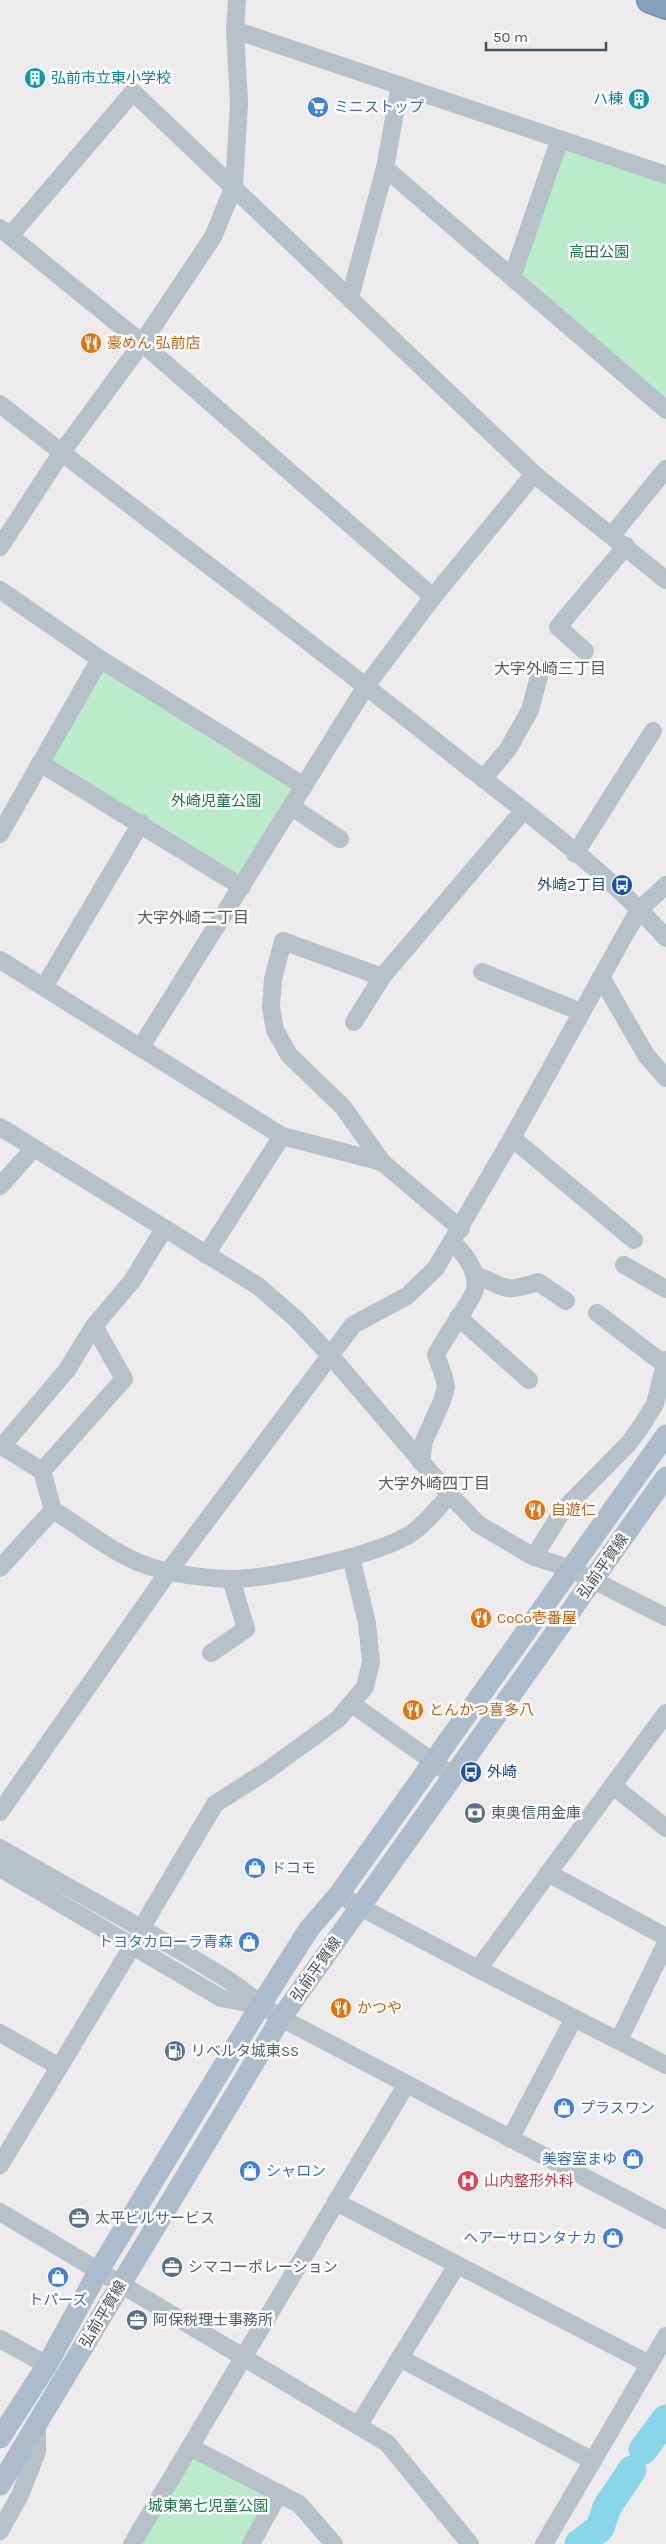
<svg xmlns="http://www.w3.org/2000/svg" width="666" height="2544" font-family="Karla,'Noto Sans JP',sans-serif">
	<style>
		.green { fill: #baeccc }
		.lines { fill: none; stroke-linecap: round; stroke-linejoin: round }
		.river { stroke: #88d6e8; stroke-width: 29 }
		.highway-casing { stroke: #708ba5; stroke-width: 28 }
		.minor { stroke: #b7c1c8; stroke-width: 18 }
		.major { stroke: #acbcca; stroke-width: 21 }
		.highway { stroke: #84a0ba; stroke-width: 25 }
		.labels { text-anchor: middle; stroke-width: 5; stroke-linejoin: round; paint-order: stroke }
		.culture-label { font-size: 15px; fill: #0d838f; stroke: #fff; text-anchor: start }
		.shop-label { font-size: 15px; fill: #366cbe; stroke: #fff; text-anchor: start }
		.park-label { font-size: 15px; fill: #197645; stroke: #fff }
		.food-label { font-size: 15px; fill: #c56008; stroke: #fff; text-anchor: start }
		.transit-label { font-size: 15px; fill: #164399; stroke: #fff; text-anchor: end }
		.street-label { font-size: 15px; fill: #455058; stroke: #fff }
		.service-label { font-size: 15px; fill: #4e5e75; stroke: #fff; text-anchor: start }
		.health-label { font-size: 15px; fill: #be3a42; stroke: #fff; text-anchor: start }
		.neighbourhood-label { font-size: 16px; fill: #595c60; stroke: #fff }
	</style>
	<rect width="100%" height="100%" fill="#eeebec"/>
	<g class="green">
		<path d="M564,149L666,182V402L522,273Z"/>
		<path d="M103,671L294,788L239,875L49,758Z"/>
		<path d="M197,2457L265,2494L266,2500L242,2544H140L191,2459Z"/>
	</g>
	<g class="lines">
		<g class="river">
			<path d="M643,2450L666,2419"/>
			<path d="M579,2544L600,2528L607,2507L632,2470"/>
		</g>
		<g class="highway-casing">
			<path id="highway" d="M650,0L666,6"/>
		</g>
		<g class="minor">
			<path d="M235,30L666,175"/>
			<path d="M385,168L666,410"/>
			<path d="M0,228L142,343L433,597"/>
			<path d="M10,236L133,92L534,474L666,580"/>
			<path d="M512,277L560,139"/>
			<path d="M350,297L385,168L400,85"/>
			<path d="M0,404C148,521 300,633 448,751C522,810 603,867 666,938"/>
			<path d="M612,535L666,469"/>
			<path d="M0,547L62,452L142,343L213,237L234,186L239,103L235,30L237,0"/>
			<path d="M0,590L100,659L304,786"/>
			<path d="M585,651L558,627L626,546"/>
			<path d="M40,763L242,887"/>
			<path d="M483,779L508,749L530,710L541,669"/>
			<path d="M292,807L340,839"/>
			<path d="M0,834L100,659"/>
			<path d="M575,854L653,731"/>
			<path d="M0,960L282,1136L382,1162"/>
			<path d="M482,972L581,1012"/>
			<path d="M601,977L646,1055L666,1078"/>
			<path d="M44,987L141,823"/>
			<path d="M354,1022L382,977"/>
			<path d="M141,1047L366,686L433,597L534,474"/>
			<path d="M0,1127L258,1286L296,1319L330,1355L450,1495L478,1524L534,1557L569,1568L666,1617"/>
			<path d="M512,1138L634,1240"/>
			<path d="M0,1186L34,1148"/>
			<path d="M461,1229L382,1162L343,1107L289,1055L275,1030L271,1007L273,979L283,941L382,977L523,811"/>
			<path d="M206,1255L282,1136"/>
			<path d="M624,1265L666,1289"/>
			<path d="M475,1275C508,1287 501,1294 538,1282L566,1301"/>
			<path d="M597,1313L664,1364"/>
			<path d="M458,1317L529,1380"/>
			<path d="M0,1445L42,1471L53,1510C78,1525 101,1544 127,1557C154,1572 199,1578 230,1579C271,1579 378,1555 412,1533C426,1523 438,1507 450,1495"/>
			<path d="M3,1445L67,1370L94,1326"/>
			<path d="M421,1462L424,1441L442,1401L446,1387L444,1377L436,1355C443,1339 473,1300 475,1289C478,1271 465,1253 452,1243"/>
			<path d="M42,1471L124,1379L94,1326L132,1281L164,1229"/>
			<path d="M534,1557L563,1510L629,1443L640,1428L655,1404L666,1360"/>
			<path d="M0,1568L53,1510"/>
			<path d="M211,1653L246,1629L231,1579"/>
			<path d="M352,1704L453,1776"/>
			<path d="M613,1786L666,1828"/>
			<path d="M0,1812L169,1571L353,1325L407,1296L436,1268L512,1138L628,929L640,909L666,885"/>
			<path d="M0,1848C74,1891 149,1931 222,1976C243,1988 260,2006 281,2018L666,2220"/>
			<path d="M0,1868L221,1998L259,2005"/>
			<path d="M548,1873L666,1937"/>
			<path d="M339,1894L360,1907L478,1969L666,2065"/>
			<path d="M142,1927L215,1804L268,1770L338,1719L365,1687L371,1662L367,1623L351,1557"/>
			<path d="M478,1969L666,1713"/>
			<path d="M0,2033L58,2066"/>
			<path d="M619,2040L666,1943"/>
			<path d="M510,2139L574,2018"/>
			<path d="M0,2165L133,1945"/>
			<path d="M336,2202L649,2364"/>
			<path d="M0,2212L387,2443L470,2544"/>
			<path d="M0,2339L47,2365"/>
			<path d="M400,2358L593,2461"/>
			<path d="M358,2426L457,2265"/>
			<path d="M190,2447L299,2504L334,2544"/>
			<path d="M0,2531L20,2495L37,2452V2423"/>
			<path d="M132,2544L406,2085"/>
			<path d="M251,2544L279,2493"/>
			<path d="M544,2544L666,2336"/>
		</g>
		<g class="major">
			<path d="M0,2438L47,2365L99,2270L260,2006L309,1929L339,1894L666,1435"/>
			<path d="M0,2485L281,2018L666,1477"/>
		</g>
		<use href="#highway" class="highway"/>
	</g>
	<defs>
		<g id="building-disc" transform="scale(1.125)"><circle r="9.5" fill="#0f9aa8" stroke="#fff"/><path d="M-4-6H4V6H1V3H-1V6H-4ZM-2.5-4.3h1.7v1.8h-1.7ZM.8-4.3h1.7v1.8H.8ZM-2.5-1h1.7V.8h-1.7ZM.8-1h1.7V.8H.8Z" fill="#fff"/></g>
		<g id="supermarket-disc" transform="scale(1.125)"><circle r="9.5" fill="#3f7fe0" stroke="#fff"/><path d="M-6-5.5h2.5l.6 2H6L4.5 2H-2.5L-4.4-4H-6ZM-1.5 3.2a1.3 1.3 0 1 0 .1 0ZM3 3.2a1.3 1.3 0 1 0 .1 0Z" fill="#fff"/></g>
		<g id="restaurant-disc" transform="scale(1.125)"><circle r="9.5" fill="#e8710a" stroke="#fff"/><path d="M-5-6h1v4h1v-4h1v4h1v-4h1v5L-1.5 .5V6h-2V.5L-5-1ZM5-6V6H3V1.5H1.5Q1.5-4 5-6Z" fill="#fff"/></g>
		<g id="bus-disc" transform="scale(1.125)"><circle r="9.5" fill="#1a4fb4" stroke="#fff"/><path d="M-5-6H5V4H4V6H2V4H-2V6H-4V4H-5ZM-3.5-4V0h7V-4ZM-3.5 1.2v1.5H-2V1.2ZM2 1.2v1.5H3.5V1.2Z" fill="#fff"/></g>
		<g id="bank-disc" transform="scale(1.125)"><circle r="9.5" fill="#5c6f8a" stroke="#fff"/><path d="M-6-4H6V4H-6ZM0-2.3a2.3 2.3 0 1 0 0 4.6a2.3 2.3 0 1 0 0-4.6Z" fill="#fff"/></g>
		<g id="shop-disc" transform="scale(1.125)"><circle r="9.5" fill="#3f7fe0" stroke="#fff"/><path d="M-5-2.5h2.3a2.7 3.5 0 0 1 5.4 0H5L5.5 6h-11ZM-1.5-2.5h3a1.5 2.3 0 0 0-3 0Z" fill="#fff"/></g>
		<g id="fuel-disc" transform="scale(1.125)"><circle r="9.5" fill="#5c6f8a" stroke="#fff"/><path d="M-5.5-6h7V0h2V4h1.3V-2.5L3-4.5l.8-.8L6-3V5H2.5V1h-1V6h-7ZM-4.2-4.7v3.2H.2V-4.7Z" fill="#fff"/></g>
		<g id="hospital-disc" transform="scale(1.125)"><circle r="9.5" fill="#e0444e" stroke="#fff"/><path d="M-5-5h3v3.5h4V-5h3V5h-3V1.5h-4V5h-3Z" fill="#fff"/></g>
		<g id="office-disc" transform="scale(1.125)"><circle r="9.5" fill="#5c6f8a" stroke="#fff"/><path d="M-6-3h4V-5.5h4V-3h4V5H-6ZM-1-4.5V-3h2v-1.5ZM-6 0V1H6V0Z" fill="#fff"/></g>
	</defs>
	<g fill-rule="evenodd">
		<use href="#building-disc" x="35" y="78"/>
		<use href="#building-disc" x="639" y="99"/>
		<use href="#supermarket-disc" x="318" y="107"/>
		<use href="#restaurant-disc" x="91" y="343"/>
		<use href="#bus-disc" x="622" y="885"/>
		<use href="#restaurant-disc" x="535" y="1510"/>
		<use href="#restaurant-disc" x="481" y="1618"/>
		<use href="#restaurant-disc" x="413" y="1710"/>
		<use href="#bus-disc" x="471" y="1772"/>
		<use href="#bank-disc" x="475" y="1813"/>
		<use href="#shop-disc" x="255" y="1868"/>
		<use href="#shop-disc" x="249" y="1942"/>
		<use href="#restaurant-disc" x="341" y="2008"/>
		<use href="#fuel-disc" x="175" y="2051"/>
		<use href="#shop-disc" x="564" y="2108"/>
		<use href="#shop-disc" x="633" y="2159"/>
		<use href="#shop-disc" x="250" y="2171"/>
		<use href="#hospital-disc" x="468" y="2181"/>
		<use href="#office-disc" x="79" y="2218"/>
		<use href="#shop-disc" x="613" y="2238"/>
		<use href="#office-disc" x="172" y="2267"/>
		<use href="#shop-disc" x="58" y="2277"/>
		<use href="#office-disc" x="137" y="2320"/>
	</g>
	<g class="labels">
		<g class="culture-label">
			<text x="51" y="83">弘前市立東小学校</text>
			<text x="623" y="104" text-anchor="end">ハ棟</text>
		</g>
		<g class="shop-label">
			<text x="334" y="112">ミニストップ</text>
			<text x="271" y="1873">ドコモ</text>
			<text x="233" y="1947" text-anchor="end">トヨタカローラ青森</text>
			<text x="580" y="2113">プラスワン</text>
			<text x="617" y="2164" text-anchor="end">美容室まゆ</text>
			<text x="266" y="2176">シャロン</text>
			<text x="597" y="2243" text-anchor="end">ヘアーサロンタナカ</text>
			<text x="58" y="2305" text-anchor="middle">トパーズ</text>
		</g>
		<g class="park-label">
			<text x="599" y="257">高田公園</text>
			<text x="216" y="806">外崎児童公園</text>
			<text x="208" y="2511">城東第七児童公園</text>
		</g>
		<g class="food-label">
			<text x="107" y="348">豪めん 弘前店</text>
			<text x="551" y="1515">自遊仁</text>
			<text x="497" y="1623">CoCo壱番屋</text>
			<text x="429" y="1715">とんかつ喜多八</text>
			<text x="357" y="2013">かつや</text>
		</g>
		<g class="transit-label">
			<text x="606" y="890">外崎2丁目</text>
			<text x="487" y="1777" text-anchor="start">外崎</text>
		</g>
		<g class="street-label">
			<text transform="translate(603 1566) rotate(-55)" y="5">弘前平賀線</text>
			<text transform="translate(316 1969) rotate(-55)" y="5">弘前平賀線</text>
			<text transform="translate(103 2314) rotate(-59)" y="5">弘前平賀線</text>
		</g>
		<g class="service-label">
			<text x="491" y="1818">東奥信用金庫</text>
			<text x="191" y="2056">リベルタ城東SS</text>
			<text x="95" y="2223">太平ビルサービス</text>
			<text x="188" y="2272">シマコーポレーション</text>
			<text x="153" y="2325">阿保税理士事務所</text>
		</g>
		<g class="health-label">
			<text x="484" y="2186">山内整形外科</text>
		</g>
		<g class="neighbourhood-label">
			<text x="550" y="674">大字外崎三丁目</text>
			<text x="193" y="923">大字外崎二丁目</text>
			<text x="434" y="1489">大字外崎四丁目</text>
		</g>
	</g>
	<path d="M486 42v8h120v-8" fill="none" stroke="#455058" stroke-width="2.5"/>
	<text x="493" y="42" font-size="15" fill="#455058" stroke="#ffffff" stroke-width="4" paint-order="stroke">50 m</text>
</svg>
